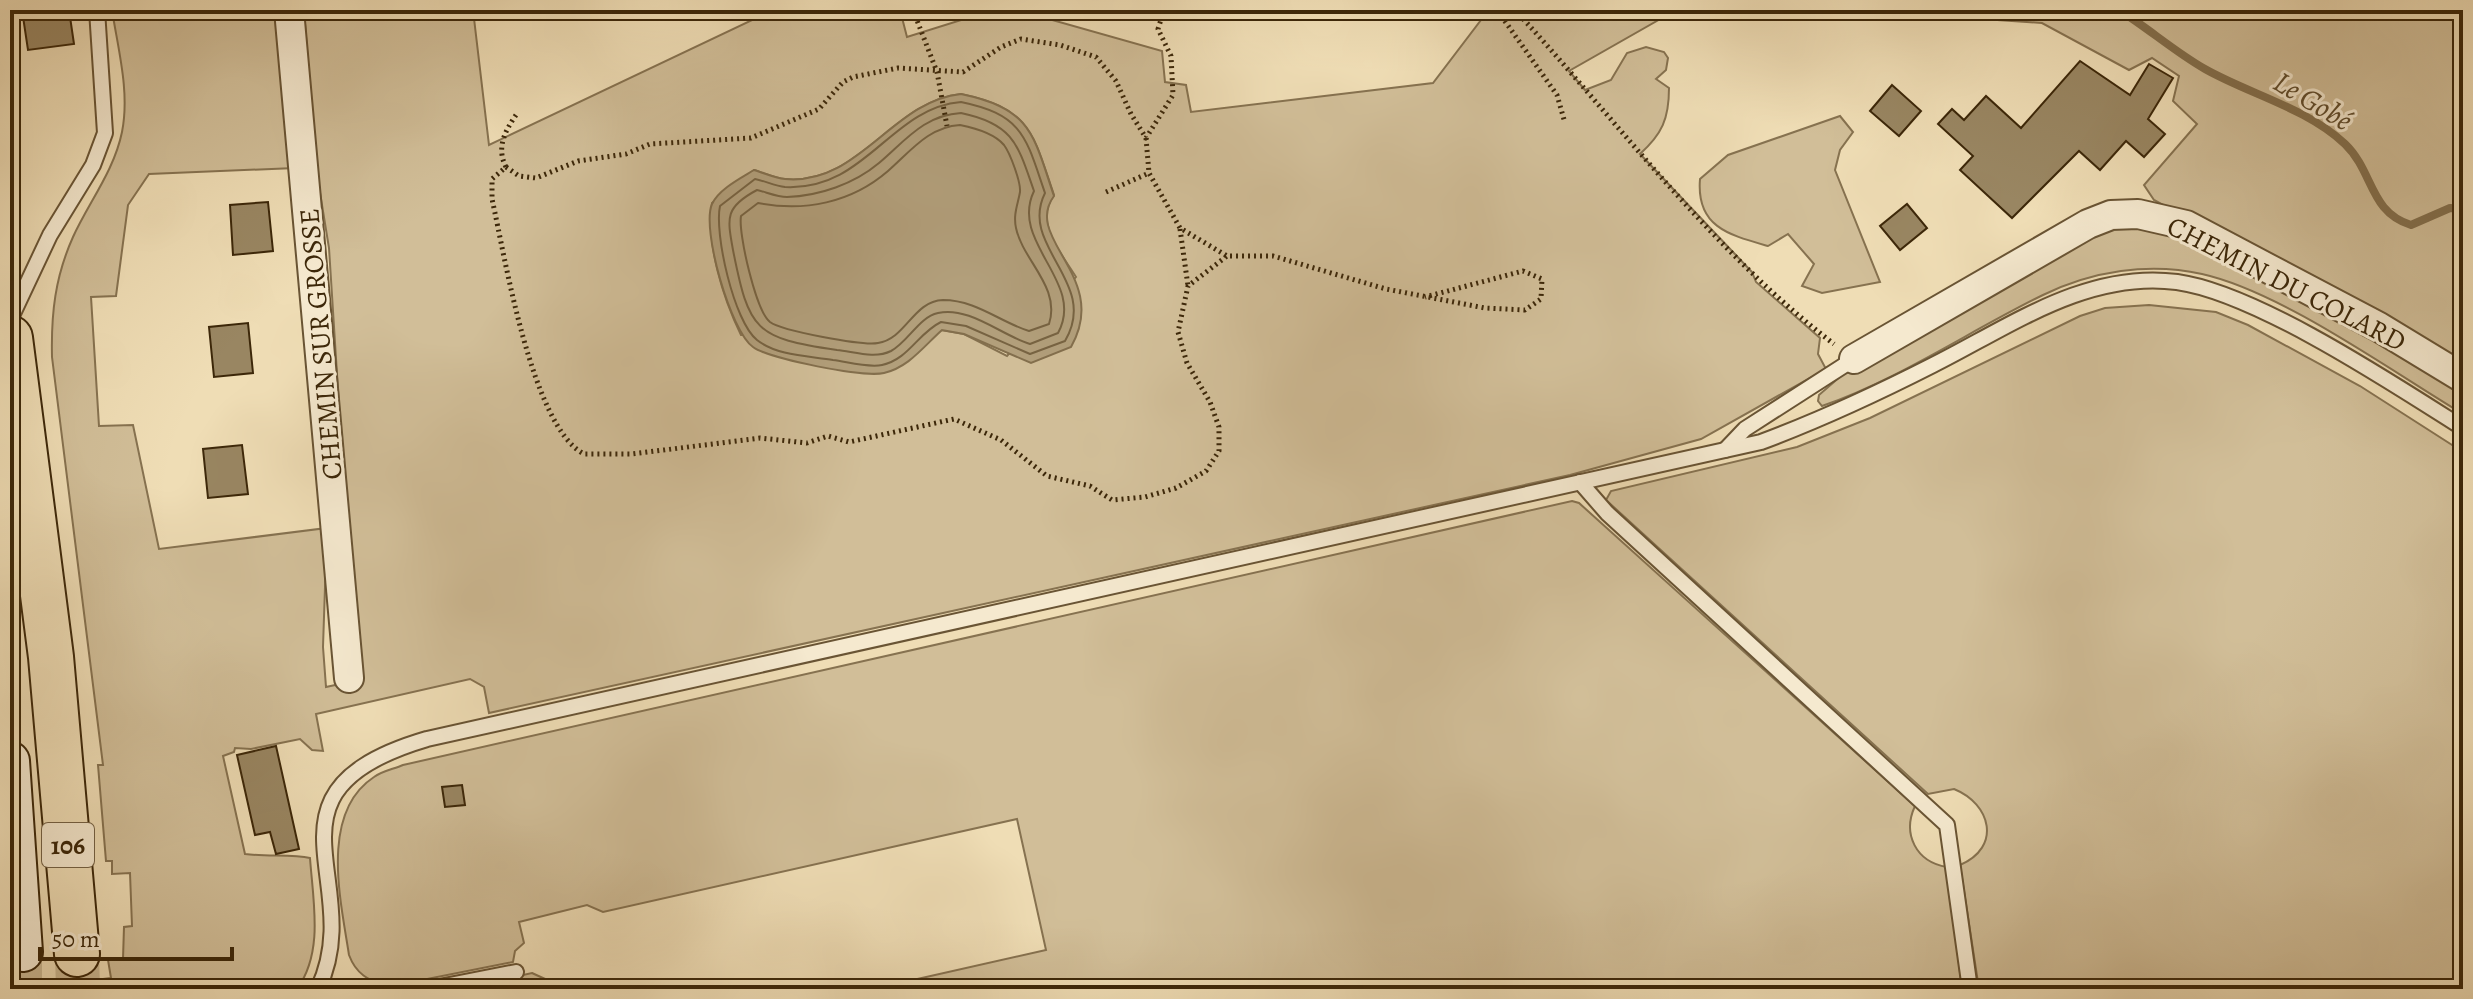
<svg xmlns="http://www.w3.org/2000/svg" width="2473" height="999" font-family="Alegreya,serif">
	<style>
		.green { fill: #d1be98; stroke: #867250; stroke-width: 2; fill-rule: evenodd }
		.water { fill: #b29f7b; stroke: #836f4d; stroke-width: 2 }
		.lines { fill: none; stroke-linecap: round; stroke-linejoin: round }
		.shore { stroke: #776342; stroke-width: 2 }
		.stream { stroke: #836f4d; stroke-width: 8 }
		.building { fill: #998662; stroke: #3c2709; stroke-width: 2 }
		.secondary-tunnel { stroke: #cbb993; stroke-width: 38; stroke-dasharray: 38 19; stroke-linecap: butt }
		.primary-tunnel { stroke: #cbb993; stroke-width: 44; stroke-dasharray: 44 22; stroke-linecap: butt }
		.lane-casing { stroke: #695434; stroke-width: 18 }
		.street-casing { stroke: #695434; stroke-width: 32 }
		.secondary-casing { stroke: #3c2709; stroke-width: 42 }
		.primary-casing { stroke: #3c2709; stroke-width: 48 }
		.path { stroke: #3c2709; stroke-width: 5; stroke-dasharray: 2 4; stroke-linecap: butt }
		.lane { stroke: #f5e9cf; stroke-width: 14 }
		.street { stroke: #f5e9cf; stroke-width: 28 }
		.secondary { stroke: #f5e9cf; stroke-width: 38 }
		.primary { stroke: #efddb5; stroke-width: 44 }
		.labels { text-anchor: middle; stroke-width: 6; stroke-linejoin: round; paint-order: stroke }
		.shield { fill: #f5e9cf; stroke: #746144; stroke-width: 2 }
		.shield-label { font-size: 26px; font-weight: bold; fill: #3c2709 }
		.street-label { font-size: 28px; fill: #3c2709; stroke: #f5e9cf }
		.water-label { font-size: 30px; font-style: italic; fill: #5f4b2b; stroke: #f5e9cf }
	</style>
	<rect width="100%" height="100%" fill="#efddb5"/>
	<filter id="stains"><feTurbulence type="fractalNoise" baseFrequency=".0025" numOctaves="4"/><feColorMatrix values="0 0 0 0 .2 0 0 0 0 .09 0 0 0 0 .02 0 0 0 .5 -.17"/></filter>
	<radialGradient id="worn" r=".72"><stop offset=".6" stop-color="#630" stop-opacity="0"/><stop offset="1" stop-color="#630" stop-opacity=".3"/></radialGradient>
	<g class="green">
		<path d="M112,10H276L295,168L149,174L128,205L116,296L91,297L99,426L133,425L159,549L327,528L323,647L326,687L363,679L347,532L329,248L316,168L304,10H473L489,145L773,10H900L907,37L993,10H1017L1162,51L1165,82L1186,85L1191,112L1433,83L1484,16L1480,10H1676L1569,71L1585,90L1611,80L1627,53L1646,47L1664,52L1668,58L1666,70L1656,79L1669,88C1669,119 1662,134 1640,154L1752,272L1756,282L1820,338L1818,354L1826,369L1701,439L1570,475L489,713L484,687L470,679L316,714L323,751L312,750L300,739L251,749L235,748L234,752L223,756L245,854C267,857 292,854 310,858C313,901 324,952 297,989H23L111,978L108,960L123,959L124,927L132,926L130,873L112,874V861H106L98,765H103L52,357C51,314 55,277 73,237C89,202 114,171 122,132C130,92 118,49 112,10ZM961,94C1032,109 1033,134 1054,195C1034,223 1060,251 1076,277L1007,356L964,334L941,330L932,339L741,335C723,298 706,244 712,203L754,170C764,173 775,178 785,179C859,186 892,101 961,94Z"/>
		<path d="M1940,10H2463V369L2154,200L2144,185L2197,124L2173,101L2179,76L2152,58L2129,70L2042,23L1953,17Z"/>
		<path d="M1840,116L1853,132L1840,150L1835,170L1880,282L1822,293L1802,286L1814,264L1788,234L1768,246C1729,235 1696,227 1700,179L1728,155Z"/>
		<path d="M2157,223L2463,384V414C2391,371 2282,292 2202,274C2149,262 2092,271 2043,295C1969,331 1900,379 1822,406L1818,401L1819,395L1842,375L2100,227Z"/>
		<path d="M2149,305L2216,312L2248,325L2360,386L2463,452V989H1979L1960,865C2002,847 1991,804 1954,789L1928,794L1606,500L1611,491L1797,447L1870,418L2080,316L2105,308Z"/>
		<path d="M1572,501L1579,503L1915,806C1902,834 1916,862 1947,867L1962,989H873L1046,950L1017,819L603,912L587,905L519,922L524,943L515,951L513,962L387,987C368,980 356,974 349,955C341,902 319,813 374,777C382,771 394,769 403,765Z"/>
		<path d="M532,973L567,989H459Z"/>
	</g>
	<path class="water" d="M961,94C1032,109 1033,134 1054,196C1022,239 1111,277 1071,347L1031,363L964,334L942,330C923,347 909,367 884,373C865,378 769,359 753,347C731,332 701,229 712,204C719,189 741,178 754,170C764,173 775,178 785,179C859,186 892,101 961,94Z"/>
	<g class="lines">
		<g class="shore">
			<path d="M961,102C1024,115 1026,138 1045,193C1018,247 1100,282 1065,341L1030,354L966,326L941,322C918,333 909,359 882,365C868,368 848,362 833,360C809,356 777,356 757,340C734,322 714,233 720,206L755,179C765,181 775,186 785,187C866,191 890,108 961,102Z"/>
			<path d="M961,113C1014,124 1018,145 1034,191C1009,243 1086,282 1058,333L1030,344C1001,335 969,306 938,313C919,317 908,342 891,351C875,359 855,352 837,350C755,338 749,331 733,250C727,217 725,207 757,190C766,192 777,197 787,197C819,196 854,184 879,163C905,141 924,115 961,113Z"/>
			<path d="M960,125C975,128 994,133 1004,145C1010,153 1021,182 1020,192C1018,204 1013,214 1016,228C1023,261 1061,287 1049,324L1029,331C1000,322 976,300 943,300C913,301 906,339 878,343C863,346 782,331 770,322C756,311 738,233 741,216L758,203C804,212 851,203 888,171C910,152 928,127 960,125Z"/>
		</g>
		<path class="stream" d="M2119,10C2148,28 2175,52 2205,69C2249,94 2307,108 2345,144C2374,172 2369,212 2411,225L2450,208L2463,209"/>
	</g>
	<g class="building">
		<path d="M22,10H69L74,44L28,50Z"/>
		<path d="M2080,61L2130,95L2149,64L2173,78L2148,119L2165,134L2144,157L2126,141L2100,170L2079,151L2012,218L1960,170L1973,156L1938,124L1952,109L1964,120L1986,96L2021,128Z"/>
		<path d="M1892,85L1921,111L1899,136L1870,111Z"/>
		<path d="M268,202L273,251L233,255L230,205Z"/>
		<path d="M1907,204L1927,228L1900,250L1880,226Z"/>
		<path d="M248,323L253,373L214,377L209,327Z"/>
		<path d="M242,445L248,494L208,498L203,449Z"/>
		<path d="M276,746L299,849L276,854L270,832L255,835L237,755Z"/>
		<path d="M462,785L465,805L445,807L442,787Z"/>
	</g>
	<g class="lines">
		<path class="secondary-tunnel" d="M23,989V952"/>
		<path class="primary-tunnel" d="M77,954L78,989"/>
		<g class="lane-casing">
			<g id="lane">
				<path d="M10,320L50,235L93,165L105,133L97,10"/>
				<path d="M1725,450L1745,429L1854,359"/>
				<path d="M1580,482L1607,513L1947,825L1970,989"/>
				<path d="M318,989C369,882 247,792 427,739L1761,442C1820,420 1876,394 1933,365C2009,327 2087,270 2177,282C2256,293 2392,383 2463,428"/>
				<path d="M429,989L516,972"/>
			</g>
		</g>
		<g class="street-casing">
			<g id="street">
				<path d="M289,10L349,678"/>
				<path d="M1854,359L2088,224L2111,215L2138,214L2186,225L2379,327L2463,378"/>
			</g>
		</g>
		<g class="secondary-casing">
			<path id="secondary" d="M10,761L23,952"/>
		</g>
		<g class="primary-casing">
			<path id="primary" d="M10,338L51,657L77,954"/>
		</g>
		<g class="path">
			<path d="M485,10L486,18"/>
			<path d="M913,10L937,72L947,126"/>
			<path d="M1500,10L1502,17L1557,95L1565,123"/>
			<path d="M1515,10C1619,123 1711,250 1834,344"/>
			<path d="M516,115C505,131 496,148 506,167L492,179V199C505,257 532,427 584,454H632L760,438L807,443L828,436L849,442L954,419L1001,440L1047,476L1090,486L1112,500L1145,497L1176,488L1206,471L1219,451V427L1210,402L1187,363L1178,332L1188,286L1227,256"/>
			<path d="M1146,138L1149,173L1180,228L1227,256H1273L1386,289L1485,308L1525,310L1541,299L1542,279L1523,271L1425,297"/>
			<path d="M506,167L519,176L536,178L578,161L626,154L650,144L751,138L819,109L843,82L853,77L898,68L963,72L1001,47L1021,39L1060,45L1096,57L1116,81L1131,114L1146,138L1173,95L1171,56L1158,29L1164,10"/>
			<path d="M1106,192L1149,173"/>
			<path d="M1180,229L1188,286"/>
		</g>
		<use href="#lane" class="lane"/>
		<use href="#street" class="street"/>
		<use href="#secondary" class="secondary"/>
		<use href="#primary" class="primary"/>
	</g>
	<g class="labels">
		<rect class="shield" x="42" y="823" width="52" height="44" rx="6"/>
		<g class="shield-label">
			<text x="68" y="854">106</text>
		</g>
		<g class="street-label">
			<text transform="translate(2287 283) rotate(27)" y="10">CHEMIN DU COLARD</text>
			<text transform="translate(320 344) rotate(-95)" y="10">CHEMIN SUR GROSSE</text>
		</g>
		<g class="water-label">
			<text transform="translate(2313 101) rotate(31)" y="10">Le Gobé</text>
		</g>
	</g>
	<rect width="2473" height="999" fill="none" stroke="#efddb5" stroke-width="40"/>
	<rect x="12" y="12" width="2449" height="975" fill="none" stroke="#3c2709" stroke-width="4"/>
	<rect x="20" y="20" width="2433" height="959" fill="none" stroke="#3c2709" stroke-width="2"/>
	<path d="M40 947v12h192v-12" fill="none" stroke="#3c2709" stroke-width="4"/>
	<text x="52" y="947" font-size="24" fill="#3c2709" stroke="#f5e9cf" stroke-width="6" paint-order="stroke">50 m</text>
	<rect width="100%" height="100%" filter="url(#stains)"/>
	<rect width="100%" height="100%" fill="url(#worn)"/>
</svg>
